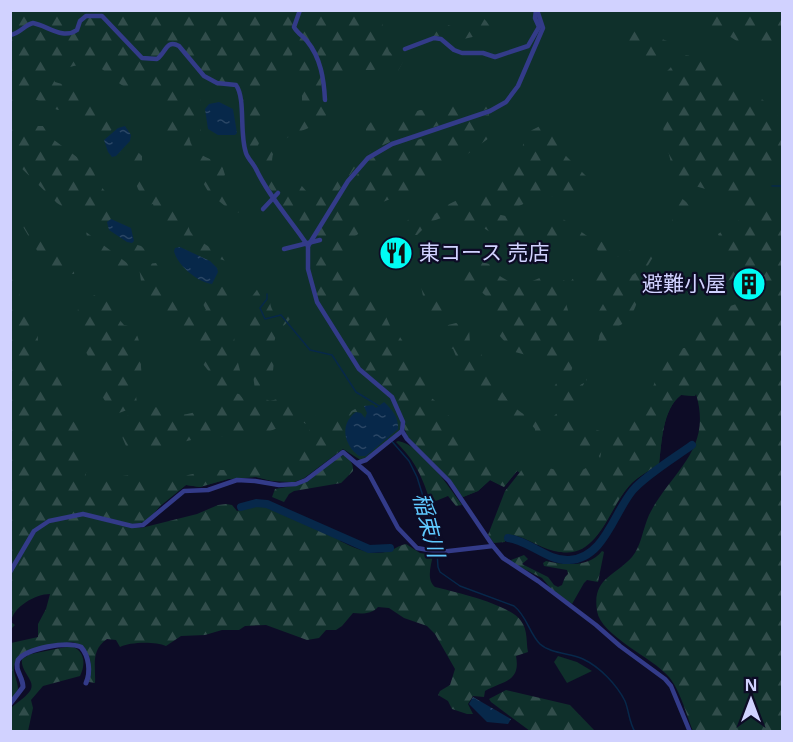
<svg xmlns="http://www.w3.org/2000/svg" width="793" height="742" font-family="'Open Sans','Noto Sans JP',sans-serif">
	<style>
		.green { fill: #0f302b }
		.forest { fill: url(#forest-firs) }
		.water { fill: url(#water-ripples) }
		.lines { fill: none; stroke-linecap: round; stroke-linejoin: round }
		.stream { stroke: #07284a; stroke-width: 1.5 }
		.river { stroke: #07284a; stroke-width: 8 }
		.minor { stroke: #333b89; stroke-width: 4.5 }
		.tertiary { stroke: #333b89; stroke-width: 5 }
		.minor-bridge { stroke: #333b89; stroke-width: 4.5 }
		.labels { text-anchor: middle; stroke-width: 4.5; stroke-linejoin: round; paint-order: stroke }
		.poi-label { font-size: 21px; fill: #d1d2ff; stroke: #0d0c26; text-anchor: start }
		.water-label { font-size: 22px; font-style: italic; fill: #5fc9ff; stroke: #0d0c26 }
	</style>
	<defs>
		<pattern id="forest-firs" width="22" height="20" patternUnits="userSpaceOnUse" patternTransform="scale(1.5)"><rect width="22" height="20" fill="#0f302b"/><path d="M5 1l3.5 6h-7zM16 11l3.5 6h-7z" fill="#314d4b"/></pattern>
		<pattern id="water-ripples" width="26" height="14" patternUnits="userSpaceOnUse" patternTransform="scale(1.5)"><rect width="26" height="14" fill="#07284a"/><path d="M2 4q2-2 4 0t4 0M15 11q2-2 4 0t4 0" fill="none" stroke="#2a4665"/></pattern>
	</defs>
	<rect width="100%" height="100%" fill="#0d0c26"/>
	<g class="green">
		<path d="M291,11H782V298L698,383L695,396L681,395C662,410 662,442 659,464C649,471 636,477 629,486C606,512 595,571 546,547L520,473L517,471L504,487L490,480L478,491L463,497L408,437L405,430L399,432L362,461L343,449L304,478L294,482L273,481L256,477L228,479L200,487L186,485L160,506L148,520L132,524L83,512L11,321L10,68Z"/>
		<path d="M558,656L577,662L592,671L567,683L554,662Z"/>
	</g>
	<g class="forest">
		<path d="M11,11H379L389,51L393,55C414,42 427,10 456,29L460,28L467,16C479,14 484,16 490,27L486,34L459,40L439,36L420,40L408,52L398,71L389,72L385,76L383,75L384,67C362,76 363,60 344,83L340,82L333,73H327L321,85L324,92L323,99L310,110L302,101V92L293,73L301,66L303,59L294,50L288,65L277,78L269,83L262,111L263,133L253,158L250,157C240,138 242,112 244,92L238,84L226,80L223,85L212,87L202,85L200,104L201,131L189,132C189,155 207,156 222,165L225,175L219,182C220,196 234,199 240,210L238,213L225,206L209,193L202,181L177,150L165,130L169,110C166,103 160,97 153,93C146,89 135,91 126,87C113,82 106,67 91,65C77,63 68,69 54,71L53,78L55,82L85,91L118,120L119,124L103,137H100L86,128V121L82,112L84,103C74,100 67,107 58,110C44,106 39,98 23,96C16,101 14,106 13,114L30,126H43L54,140L93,169L97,181L127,220L128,223H122L117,221L127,242L141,246L149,253V260C137,261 138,255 130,249C125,245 118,244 113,240C104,233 97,224 88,217C78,211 66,210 57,203L11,158Z"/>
		<path d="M732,11H768L777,18H782V37L769,46H750L743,45L729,36L720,37C715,33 707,33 701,31V20L718,12Z"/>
		<path d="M634,27L653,29L657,37L667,41L669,46L663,65L657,67C652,64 649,65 643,63C630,58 621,47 616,35L621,28L626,30Z"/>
		<path d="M686,55L701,58L745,87L763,100L779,117L782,130V161L768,176H749L744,180L745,189L754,201L765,207L770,215L782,220V731H693C687,716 680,690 669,677C652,657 601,636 597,611C592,578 614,577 632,557C641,547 643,528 649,515C671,471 713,451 696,394L695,396L681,395C662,410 662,442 659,464C649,471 637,477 629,486C607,510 601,555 560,552C544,551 529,538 512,535L505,538V542L494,543L488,535L505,491L524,467L531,464L574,474L588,467L603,470L609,464L605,446L609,433L629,411L649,397L665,356L670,350L691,347L695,343L696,329L704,315L739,303L749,280L745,274H738L717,290L689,295L687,292L699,283L707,281L728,261L718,234L747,215L746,209L730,196L695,186L674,176C670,154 654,103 660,82C664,71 677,62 686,55Z"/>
		<path d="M491,95L497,100L496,106L390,142L376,148L362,158L308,233C295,228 269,187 260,174C263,166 270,141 274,136L308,117L326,102L330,109C316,139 262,127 274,174L285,178L293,176L308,193H322C336,181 368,148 366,127L372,121L379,120H391L420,110L436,111L449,106L471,103L483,96Z"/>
		<path d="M489,114V138L426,185L365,209V226L357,235L350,238L351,247L347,264L356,279L383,310L392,330L398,334L424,374L430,397C441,404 445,416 457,421L459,427L458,432H453L454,435L475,443L495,460L517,471L504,487L490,480L478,491L463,497L408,437L394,402L358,366L330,322L331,303L316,300L310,269L315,257L314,240L321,226L339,204L357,175L367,161L379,154Z"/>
		<path d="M546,123L562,152L590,180C579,200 555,198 535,194L532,200L519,206H478L479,210L528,221H546L555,226L559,231L560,238L554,244L536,245L492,233L480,226L457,219L455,213L430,222L417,235H411L403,226C412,213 421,213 435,214C469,184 519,197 524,137L532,130Z"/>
		<path d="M133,147L142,156V162L147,167L148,177L153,187L184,213L190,231L194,237L217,252L244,255L251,260V263C220,266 195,247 169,234L165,221L156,214L153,204L148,205L138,189L130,167L122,160L123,153Z"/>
		<path d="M674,195C697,203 693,219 674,230L671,228L673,214L664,207L665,198Z"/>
		<path d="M21,219L25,221L31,220L37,228L51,236L62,262L69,265L75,270L74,274H71L69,271L68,276L64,279L62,275L50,267L42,259L22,225Z"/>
		<path d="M563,219L590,238L631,251L634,255L628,258L609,256L604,251H598L596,247L591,248L583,241H576L573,234L564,233Z"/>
		<path d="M86,232L131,266L133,270L129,281H126L114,264L100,261L93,256L95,250L89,245Z"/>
		<path d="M650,255L653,257L641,277L644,283L643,292L639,294C635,313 628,325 608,330V351L586,381L589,371L591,353L599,339L601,318L599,311L607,297L603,292V287L589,278L581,277L568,288L569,298L565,300L574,331V348L568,356L574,353L576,356L568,381L571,386H578L584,383L576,405L574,422L582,419L586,426L600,431C602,436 602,453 600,458L593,447L588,446L582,449C566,438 550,441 554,416L557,413L559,401L554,387L557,382L560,381V369L563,362L554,369L542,365L534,357L515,352L509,344L506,343L499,335L494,311L487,297L475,286L462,280L459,275C464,262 477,260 489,264C495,277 508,279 518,287L542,277L564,280L568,287C570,281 574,277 579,273C595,260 606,278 622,278C636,278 643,264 650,255Z"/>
		<path d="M156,263C158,266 159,269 160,272C164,283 181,303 193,305L195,310L200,314L206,310L203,304L211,290L225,286L228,290C228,299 230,305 231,313C235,340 235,366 248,391L231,387L223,395L215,387V379L195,354L190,342L177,335L168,311L161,310C158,306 153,304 149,301C142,294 140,275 139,265Z"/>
		<path d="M10,270L20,284L18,312L37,325L39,357L43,362L51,365L57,373L66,395L68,414L74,422L81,426L83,430L82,447L88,464L85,478L90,481L129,475L150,481H176L188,475L211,470H227L226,464C238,458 264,471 282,459C289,455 292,446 298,441C304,436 308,437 310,428L307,424L291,419C257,449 207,426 170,448L126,446L120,432L123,418C132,414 143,407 154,407C162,407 165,411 171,413C187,418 205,410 214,399H226L234,393L239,394L244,399V410L247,414L250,413L255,398H263L270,401L285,397L311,404L316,417L320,419L334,421L355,409H362V412H353L345,421V447L304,478L294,482L272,481L256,477L228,479L200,487L186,485L160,506L148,520L141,523L132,524L83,512L45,521L32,531L11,570Z"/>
		<path d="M423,282H426L430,293L444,304L445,313H432L426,311L421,286Z"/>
		<path d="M259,287L268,290C271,299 268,305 275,314L289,313L290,319C286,324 280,329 277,334C270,346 277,363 271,378L264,381L260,386L264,391L260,393L255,390L248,337L251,316L248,308V302Z"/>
		<path d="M97,294H105L110,298L116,307L117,317L124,325C142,327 141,354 141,367C141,372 143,377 142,382L135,389L137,403L135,407L119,413C99,406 95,371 87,354C83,345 78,338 77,328C76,322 77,315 78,309L84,307V300Z"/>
		<path d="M456,323L469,328L470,343L479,349L484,361L482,364C493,375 498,387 507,399C516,411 536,424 551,425L550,436H545L544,432L535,434V429L526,418H523L518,422L513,419L506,420L504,413L501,412L499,401L490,395H482L472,386L471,381L464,376L453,349L450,348C444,342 439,334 444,326Z"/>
		<path d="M398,441C423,446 447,485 462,505L456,506L448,496L431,503C421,475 417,463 396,442Z"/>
		<path d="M342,455C349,457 354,464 353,471L341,483L294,491L289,494L284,502L272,497L275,489L297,485Z"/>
		<path d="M226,504L232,505L237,511L257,504L270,506L341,538L340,541C355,548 372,557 388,551C396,549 397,546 406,544L420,553L433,555C431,566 426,579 435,587C456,592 511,605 521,621C528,630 526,642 528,652L516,656C521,682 503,681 485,691L484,697L473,696L468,704L473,714H467L452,709L448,701L438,695L440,691L450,685L455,669L435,634L427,626L404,618L389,608L378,607C372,614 362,614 353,613L342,626L336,630H326L319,638L307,640L266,625L245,626L239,630H222L205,635L181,636L166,646C155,641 129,642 120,647L116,640L107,639C90,651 96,666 95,683L89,682C93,665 92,647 72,642C56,645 17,646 14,666C13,674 18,681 18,689L11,701V643L38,637V624L46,609L50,594C35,594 13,607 11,622L15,625L11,629L10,575L36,531L45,524L80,515L141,528L197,514L218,505Z"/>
		<path d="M602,551L604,552L598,582L587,580L584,583L572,604L553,591L542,578L512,563L511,560L524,555L528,559L522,564L548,577L554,585L558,587L562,585L565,577L568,574L567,570L544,566L543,563L546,561C565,565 589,568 602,551Z"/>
		<path d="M71,646C85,651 86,664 80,676L43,686L31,700L33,708L28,731L11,732V708C16,703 25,698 30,691C37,681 20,672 22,659L31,654Z"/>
		<path d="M506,690L570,705L595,731H530L491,702L489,699Z"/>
	</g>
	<g class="water">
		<path d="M219,102L233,109L237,133L235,135H218L208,129L205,109L209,104Z"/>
		<path d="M125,126L131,135L130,141L116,156L112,157L108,152L104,140L118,128Z"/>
		<path d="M111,219L131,228L134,241L132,243L127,242L109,230L107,222Z"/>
		<path d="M180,247L210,261L217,268L218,272L212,284C197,282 177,265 174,251L175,248Z"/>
		<path d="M384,402C392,409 399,418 398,429L366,456H359C344,445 339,424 356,412L361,413L365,418L367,413L364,406L373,405L376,408Z"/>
		<path d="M473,697L511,719L508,724L487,722L469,704Z"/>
	</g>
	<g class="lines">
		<g class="stream">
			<path d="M772,186H782"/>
			<path d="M267,294V299L260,308L265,319L281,315L310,350L332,355L356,392L379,406"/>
			<path d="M389,438L409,461L417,477L436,538L438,567L440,572L460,586L514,606C527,616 529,633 540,644C551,654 570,653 583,659C600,667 617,685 625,701C629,711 629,722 635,732"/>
		</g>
		<g class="river">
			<path d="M241,507L256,503L267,504L369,549L390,548"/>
			<path d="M508,538C530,541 547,561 569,560C604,559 614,512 633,490C646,475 674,458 692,445"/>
		</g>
		<g class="minor">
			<path d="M300,10L294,27C297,33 303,36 307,41C321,58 324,80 325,100"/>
			<path d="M537,10L543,28L518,86L506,102L490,111L392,144L368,158L348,181L308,246V269L317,302L359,369L392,397L403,422L402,431L407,439L449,481L493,546L503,558L538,581L596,625L620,646L665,679L671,686L690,732"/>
			<path d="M10,35C20,34 24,25 33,23C48,26 63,40 77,30L80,21L86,16H102L142,58L157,59C166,53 166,39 179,46L204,76L217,83L236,85C246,99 239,133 246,153C248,159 253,163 256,169C269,197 291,220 308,246"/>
			<path d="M405,49L434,38L441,39L454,50L462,53H483L495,57L528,46L539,27L535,18L536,10"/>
			<path d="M357,463L366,460L402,431"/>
			<path d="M10,572L34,531L49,521L83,514L132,526L143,525L184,491L208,490L237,480L255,481L279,485L296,484L306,480L343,452L369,474L398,528L417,548L440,552L493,546"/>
		</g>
		<path class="tertiary" d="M10,704L23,687C23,676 14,671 18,660C27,648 67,641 81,647C89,656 91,672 86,683"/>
		<g class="minor-bridge">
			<path d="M263,209L278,193"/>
			<path d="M284,249L320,240"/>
		</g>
	</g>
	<defs>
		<g id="restaurant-disc" transform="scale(1.725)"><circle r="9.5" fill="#00fcf5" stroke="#0d0c26"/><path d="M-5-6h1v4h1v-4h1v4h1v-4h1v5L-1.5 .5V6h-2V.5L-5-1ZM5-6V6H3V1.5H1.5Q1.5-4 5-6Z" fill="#111"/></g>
		<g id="building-disc" transform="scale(1.725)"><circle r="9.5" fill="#00fcf5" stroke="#0d0c26"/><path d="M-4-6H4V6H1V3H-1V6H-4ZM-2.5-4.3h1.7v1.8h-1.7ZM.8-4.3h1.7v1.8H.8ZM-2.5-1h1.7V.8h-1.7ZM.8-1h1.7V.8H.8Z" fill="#111"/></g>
	</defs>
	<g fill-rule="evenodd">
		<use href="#restaurant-disc" x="396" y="253"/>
		<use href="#building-disc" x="749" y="284"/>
	</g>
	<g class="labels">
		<g class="poi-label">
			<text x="419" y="260">東コース 売店</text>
			<text x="726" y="291" text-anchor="end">避難小屋</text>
		</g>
		<g class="water-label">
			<text transform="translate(429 525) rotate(76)" y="8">稲束川</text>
		</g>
	</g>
	<rect width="793" height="742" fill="none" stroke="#d1d2ff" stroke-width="24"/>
	<g transform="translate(751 700)" stroke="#0d0c26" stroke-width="4.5" paint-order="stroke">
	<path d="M0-4.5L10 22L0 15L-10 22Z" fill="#d1d2ff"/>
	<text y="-9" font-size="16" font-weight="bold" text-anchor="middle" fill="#d1d2ff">N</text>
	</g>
</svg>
